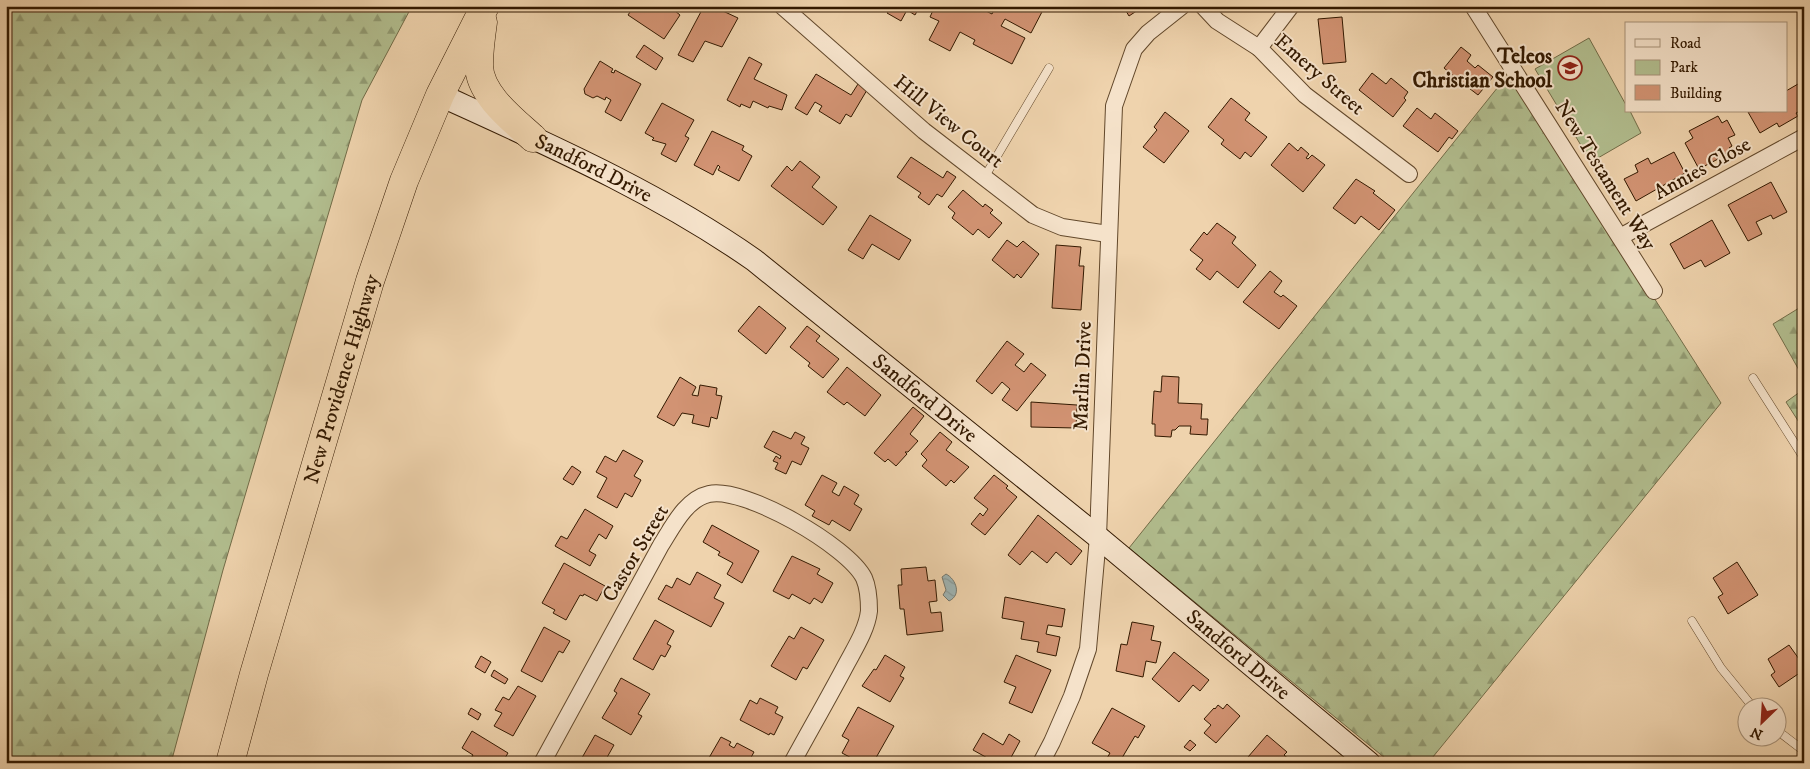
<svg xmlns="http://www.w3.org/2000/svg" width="1810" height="769" font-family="'IM FELL DW Pica',serif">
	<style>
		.green { fill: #b2be8f; stroke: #726c48 }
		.forest { fill: url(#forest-firs); stroke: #726c48 }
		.water { fill: url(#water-waves); stroke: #74776d }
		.building { fill: #d29373; stroke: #331900 }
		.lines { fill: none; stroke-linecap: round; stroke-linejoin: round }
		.lane-casing { stroke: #62482b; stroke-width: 9 }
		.street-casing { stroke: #62482b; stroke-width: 18 }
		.secondary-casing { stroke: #331900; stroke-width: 24 }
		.highway-casing { stroke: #331900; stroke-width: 29 }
		.lane { stroke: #f5e2ca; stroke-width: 8 }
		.street { stroke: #f5e2ca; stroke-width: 16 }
		.secondary { stroke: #f5e2ca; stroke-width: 22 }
		.highway { stroke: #efd3ad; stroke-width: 28 }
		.labels { text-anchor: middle; stroke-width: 4; stroke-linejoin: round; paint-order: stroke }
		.poi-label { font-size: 21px; font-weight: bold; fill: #331900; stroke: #f5e2ca; text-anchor: end }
		.street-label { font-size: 21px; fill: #331900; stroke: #f5e2ca }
	</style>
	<defs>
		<pattern id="forest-firs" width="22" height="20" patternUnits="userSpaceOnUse" patternTransform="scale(1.25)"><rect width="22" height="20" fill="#b2be8f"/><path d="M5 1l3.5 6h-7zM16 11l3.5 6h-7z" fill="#919a72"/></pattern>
		<pattern id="water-waves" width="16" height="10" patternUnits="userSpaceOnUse" patternTransform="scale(1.25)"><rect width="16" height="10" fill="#9fb5b5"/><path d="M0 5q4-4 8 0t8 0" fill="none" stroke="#899b9a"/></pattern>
	</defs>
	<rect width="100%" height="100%" fill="#efd3ad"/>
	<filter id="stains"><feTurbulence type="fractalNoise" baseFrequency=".004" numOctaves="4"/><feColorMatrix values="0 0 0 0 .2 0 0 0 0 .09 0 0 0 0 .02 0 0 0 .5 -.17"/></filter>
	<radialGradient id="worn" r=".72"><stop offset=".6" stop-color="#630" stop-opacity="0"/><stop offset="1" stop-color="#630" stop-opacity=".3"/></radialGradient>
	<path class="green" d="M1589,38L1626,105V111H1630L1641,133L1591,162L1535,69Z"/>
	<g class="forest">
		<path d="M6,6H412L362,100L223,570L171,763H6Z"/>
		<path d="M1510,72L1721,403L1428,763H1391L1129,548Z"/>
		<path d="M1804,305V379L1773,324Z"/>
		<path d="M1804,389V430L1786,402Z"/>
	</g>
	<path class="water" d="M946,574C956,579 962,595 949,601L943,595L946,590L942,577Z"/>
	<g class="building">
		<path d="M634,6H669L680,15L664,39L628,15Z"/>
		<path d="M704,6H712L738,18L722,47L705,41L693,62L678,55Z"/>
		<path d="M885,6H920L915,15L907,10L901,21L887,13L890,9Z"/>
		<path d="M935,6H976L992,14L996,6L1044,8L1031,33L1005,19L1001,26L1025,38L1012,64L973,44L975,40L960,32L950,51L929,40L939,21L930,17Z"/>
		<path d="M1123,6H1144L1129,16Z"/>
		<path d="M1342,17L1346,62L1323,64L1318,19Z"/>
		<path d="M644,45L663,58L656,70L636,57Z"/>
		<path d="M1461,47L1471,55L1467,61L1475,68L1478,65L1493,77L1478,95L1465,85L1462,88L1453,81L1456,78L1444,68Z"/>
		<path d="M749,57L762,64L754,79L787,95L782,110L769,106L768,108L753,101L750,108L741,104L740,107L727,100Z"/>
		<path d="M600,61L613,69L611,72L614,73L615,70L641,84L621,121L605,112L611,100L606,97L605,100L597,96L593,98L585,94L584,89Z"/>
		<path d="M1372,73L1386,84L1391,78L1408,92L1404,98L1406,100L1393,117L1359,90Z"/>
		<path d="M816,74L851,95L858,84L867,90L851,117L846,114L840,124L819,111L822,106L815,102L807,115L795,108Z"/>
		<path d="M1798,84L1804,93V109L1796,113L1798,116L1779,127L1777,123L1760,133L1748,112L1786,111V91Z"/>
		<path d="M1231,98L1250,113L1245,120L1267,137L1251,157L1245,152L1240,159L1221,144L1224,140L1208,127Z"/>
		<path d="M662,103L694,120L685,136L689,138L676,162L661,154L666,144L652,140L654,138L645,133Z"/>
		<path d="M1417,108L1431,119L1435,113L1458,131L1452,139L1449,137L1438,152L1403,126Z"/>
		<path d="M1165,112L1189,131L1164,163L1143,147L1157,130L1154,127Z"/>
		<path d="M1718,116L1722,123L1727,120L1735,135L1728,138L1732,146L1729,148L1731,151L1721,156L1719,153L1716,155L1718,159L1699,169L1685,143L1693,138L1689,131Z"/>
		<path d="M712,131L744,146L742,150L752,156L739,181L718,170L720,167L718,165L713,175L694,165Z"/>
		<path d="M1289,143L1298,151L1301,147L1309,154L1306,158L1308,159L1312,155L1325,165L1303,192L1271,165Z"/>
		<path d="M1674,152L1685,173L1636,201L1624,179L1638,172L1635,165L1648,158L1651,164Z"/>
		<path d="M911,157L943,178L947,171L956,177L942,197L937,194L929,205L918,197L921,193L897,177Z"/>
		<path d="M800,161L820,177L812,187L837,207L823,225L771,186L787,166L792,171Z"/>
		<path d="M1356,179L1375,191L1373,193L1395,210L1379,230L1361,216L1355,224L1333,208Z"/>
		<path d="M1771,182L1787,212L1773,219L1771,215L1756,222L1762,234L1748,241L1728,205Z"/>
		<path d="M963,190L983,207L985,204L993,210L990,213L1002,223L989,238L978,229L973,235L952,218L955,213L948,207Z"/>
		<path d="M870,215L911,240L899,260L872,244L863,259L848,250Z"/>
		<path d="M1712,220L1730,253L1705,267L1701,260L1684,269L1670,244Z"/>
		<path d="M1217,223L1236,237L1232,243L1256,265L1238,288L1217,271L1210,280L1196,269L1203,260L1190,250L1204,232L1207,235Z"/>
		<path d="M1007,240L1017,247L1023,241L1039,254L1021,278L1017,274L1014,278L992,260Z"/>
		<path d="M1056,245L1081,247L1079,266H1084L1081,310L1052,308Z"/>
		<path d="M1270,271L1282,281L1274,292L1281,297L1283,295L1297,306L1279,329L1243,302Z"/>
		<path d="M759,306L786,328L766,354L738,331Z"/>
		<path d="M807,326L820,336L816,341L839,359L823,378L808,366L810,363L790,347Z"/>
		<path d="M1007,341L1024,354L1015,365L1024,372L1031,363L1046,375L1017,411L1002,400L1010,389L1002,382L992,394L976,381Z"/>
		<path d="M847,367L881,395L865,416L847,402L844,405L827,392Z"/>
		<path d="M1162,376L1179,377L1178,403L1202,404L1201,419H1208L1207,435L1190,434L1191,426H1179L1175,430H1172L1171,437L1155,436V424H1152L1154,391L1161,392Z"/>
		<path d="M680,377L696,387L692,395L698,396L700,385L717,388L716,395L722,396L717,419L711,417L709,427L692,423L694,415L682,413L674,426L657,417Z"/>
		<path d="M1031,402L1077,405L1076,428L1031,427Z"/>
		<path d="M913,407L924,416L910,434L918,441L908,452H905L907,454L896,466L888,459L885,462L874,453Z"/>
		<path d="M773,431L791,439L795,432L805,437L801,444L809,448L801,465L792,461L786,474L775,469L778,463L773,461L776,456L780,459L781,456L764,447Z"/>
		<path d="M940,432L952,442L946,450L969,467L954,483L951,480L946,486L922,466L927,460L921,454Z"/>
		<path d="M623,450L643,461L634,476L641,480L632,497L625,493L617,508L597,497L607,478L596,472L605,456L616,462Z"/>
		<path d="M572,466L581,472L573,485L563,479Z"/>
		<path d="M822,475L837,483L832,492L839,496L844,486L859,495L854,504L862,509L850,531L832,520L829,525L812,516L815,511L805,505Z"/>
		<path d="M994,475L1008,486L1006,488L1017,497L985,535L971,524L980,513L983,516L988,509L974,498Z"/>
		<path d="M585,509L613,526L606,539L599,534L589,551L596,555L590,566L555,546L561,536L567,539Z"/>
		<path d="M1038,515L1082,551L1071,565L1056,552L1047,563L1032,551L1020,565L1008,555Z"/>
		<path d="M712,525L759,551L742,583L727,574L733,563L718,555L720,552L703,542Z"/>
		<path d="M792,556L820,569L817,574L833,583L822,603L814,598L810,604L792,594L789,599L773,591Z"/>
		<path d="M1737,562L1758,595L1728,614L1718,597L1723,594L1713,578Z"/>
		<path d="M564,563L605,586L597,601L584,594L583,596L580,595L566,620L553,613L555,610L542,603Z"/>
		<path d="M926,567L928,581L935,580L937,601L929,602L931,613L941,612L943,631L907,635L904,609H900L898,585H902L901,569Z"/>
		<path d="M697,572L721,585L714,598L724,603L711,627L658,599L666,585L672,588L677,578L690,585Z"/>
		<path d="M1005,597L1065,609L1062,627L1048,625L1046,634L1060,637L1056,656L1037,652L1039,642L1021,639L1024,622L1002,618Z"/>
		<path d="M655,620L674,631L667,644L671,646L665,657L661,655L653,670L633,659Z"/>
		<path d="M1132,622L1154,626L1151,640L1161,642L1156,663L1146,661L1143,677L1116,671L1121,644L1127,645Z"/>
		<path d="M544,627L570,641L563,653L559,651L542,682L521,671Z"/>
		<path d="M801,627L824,640L807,669L803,667L796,680L771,666L789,636L794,639Z"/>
		<path d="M1789,645L1804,666V670L1779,687L1771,675L1775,672L1768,659Z"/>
		<path d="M1174,652L1209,680L1200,691L1193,685L1179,702L1152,679Z"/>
		<path d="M885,655L905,667L900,676L904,678L890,702L862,686L874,669L876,670Z"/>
		<path d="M1016,655L1051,670L1032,713L1009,703L1016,687L1004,682Z"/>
		<path d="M481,656L491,662L485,673L475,667Z"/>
		<path d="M494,670L508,679L505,684L491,676Z"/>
		<path d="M621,678L650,694L638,714L642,716L631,735L602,718L617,693L614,691Z"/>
		<path d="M518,686L536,696L513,736L494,726L502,713L495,710L503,697L509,700Z"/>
		<path d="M760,698L778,707L775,713L783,717L774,735L770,733L769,735L740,720L750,700L757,704Z"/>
		<path d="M1227,704L1240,716L1216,743L1204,733L1211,725L1204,719L1214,708L1215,709L1218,705L1223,709Z"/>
		<path d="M858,707L894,726L873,763H861L842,753L849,740L842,736Z"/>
		<path d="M471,708L481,714L478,720L468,714Z"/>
		<path d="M1112,708L1145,726L1138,738L1135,736L1119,763H1104L1110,753L1092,743Z"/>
		<path d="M472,731L508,753L502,763H468L473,755L462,748Z"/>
		<path d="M983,733L1003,745L1009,734L1020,741L1008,763H990L991,760L973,750Z"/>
		<path d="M595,735L614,745L605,761L608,763H579Z"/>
		<path d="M1267,735L1287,752L1284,755L1291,761L1289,763H1255L1248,757Z"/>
		<path d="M721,737L731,742L729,745L734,748L737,743L754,752L748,763H706Z"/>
		<path d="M1190,740L1196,745L1190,751L1184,747Z"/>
	</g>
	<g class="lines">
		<g class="lane-casing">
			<g id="lane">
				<path d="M984,178L1049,68"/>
				<path d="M1753,378L1804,458"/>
				<path d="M1692,621L1721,668L1752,706"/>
				<path d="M1778,731L1804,751"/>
			</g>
		</g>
		<g class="street-casing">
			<g id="street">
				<path d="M782,6L924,131L1033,215L1062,227L1108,234"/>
				<path d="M1203,6L1217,21L1259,48L1305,95L1409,174"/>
				<path d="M1473,6L1654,291"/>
				<path d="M1259,48L1291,6"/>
				<path d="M1620,237L1804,137"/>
				<path d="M542,763L661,545C673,526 686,499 709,494C744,486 848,546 864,578C868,587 869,602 869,611C867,629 855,648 847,663C829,697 810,730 792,763"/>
				<path d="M1041,763L1052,742L1072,696L1088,649L1098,537L1114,106L1134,49L1148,33L1182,6"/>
			</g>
		</g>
		<g class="secondary-casing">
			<g id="secondary">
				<path id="s1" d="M440,95C547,144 657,192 754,260L1098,537L1369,763"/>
			</g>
		</g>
		<g class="highway-casing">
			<g id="highway">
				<path d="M483,22C481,36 479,51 479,65C479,94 513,120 533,138"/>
				<path id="s2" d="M230,763L254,674L370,281L404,181L440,95L485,6"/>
			</g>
		</g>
		<use href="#lane" class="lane"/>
		<use href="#street" class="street"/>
		<use href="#secondary" class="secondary"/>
		<use href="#highway" class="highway"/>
	</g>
	<defs>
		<g id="school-ring" transform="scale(1.25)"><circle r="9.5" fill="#f5e2ca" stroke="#8f2418" stroke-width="1.5"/><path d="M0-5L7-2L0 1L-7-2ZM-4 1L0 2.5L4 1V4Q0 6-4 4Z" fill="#8f2418"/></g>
	</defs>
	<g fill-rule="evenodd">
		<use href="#school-ring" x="1570" y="68"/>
	</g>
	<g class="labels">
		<g class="poi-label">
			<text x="1552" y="63">Teleos<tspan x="1552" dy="24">Christian School</tspan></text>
		</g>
		<g class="street-label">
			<text transform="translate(1320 74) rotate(41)" y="7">Emery Street</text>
			<text transform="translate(949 121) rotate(39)" y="7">Hill View Court</text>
			<text dy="7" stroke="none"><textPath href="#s1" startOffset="170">Sandford Drive</textPath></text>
			<text transform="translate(1702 168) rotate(-29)" y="7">Annies Close</text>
			<text transform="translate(1606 175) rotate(58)" y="7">New Testament Way</text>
			<text transform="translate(1082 376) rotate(-88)" y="7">Marlin Drive</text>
			<text dy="7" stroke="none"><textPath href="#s2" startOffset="400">New Providence Highway</textPath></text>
			<text dy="7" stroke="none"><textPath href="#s1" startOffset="575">Sandford Drive</textPath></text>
			<text transform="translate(635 553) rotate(-59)" y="7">Castor Street</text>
			<text dy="7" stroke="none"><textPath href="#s1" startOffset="980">Sandford Drive</textPath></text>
		</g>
	</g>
	<rect width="1810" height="769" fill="none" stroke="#efd3ad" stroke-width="25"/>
	<rect x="8" y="8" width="1795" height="754" fill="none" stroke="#331900" stroke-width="2.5"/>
	<rect x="12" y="12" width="1785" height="744" fill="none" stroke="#331900"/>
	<rect x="1625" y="22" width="162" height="90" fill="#f5e2ca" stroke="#a79279"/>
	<rect x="1635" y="39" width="25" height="8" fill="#f5e2ca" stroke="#a79279"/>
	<text x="1670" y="48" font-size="15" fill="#331900">Road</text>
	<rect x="1635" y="60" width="25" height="15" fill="#b2be8f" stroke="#a79279"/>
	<text x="1670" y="72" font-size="15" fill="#331900">Park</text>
	<rect x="1635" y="85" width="25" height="15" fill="#d29373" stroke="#a79279"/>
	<text x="1670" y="98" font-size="15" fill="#331900">Building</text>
	<g transform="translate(1762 722) rotate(205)"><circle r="24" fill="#f5e2ca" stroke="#a79279"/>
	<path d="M0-4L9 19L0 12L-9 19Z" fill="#8f2418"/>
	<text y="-8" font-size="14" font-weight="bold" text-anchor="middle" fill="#331900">N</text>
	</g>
	<rect width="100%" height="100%" filter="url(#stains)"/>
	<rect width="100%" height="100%" fill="url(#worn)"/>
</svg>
